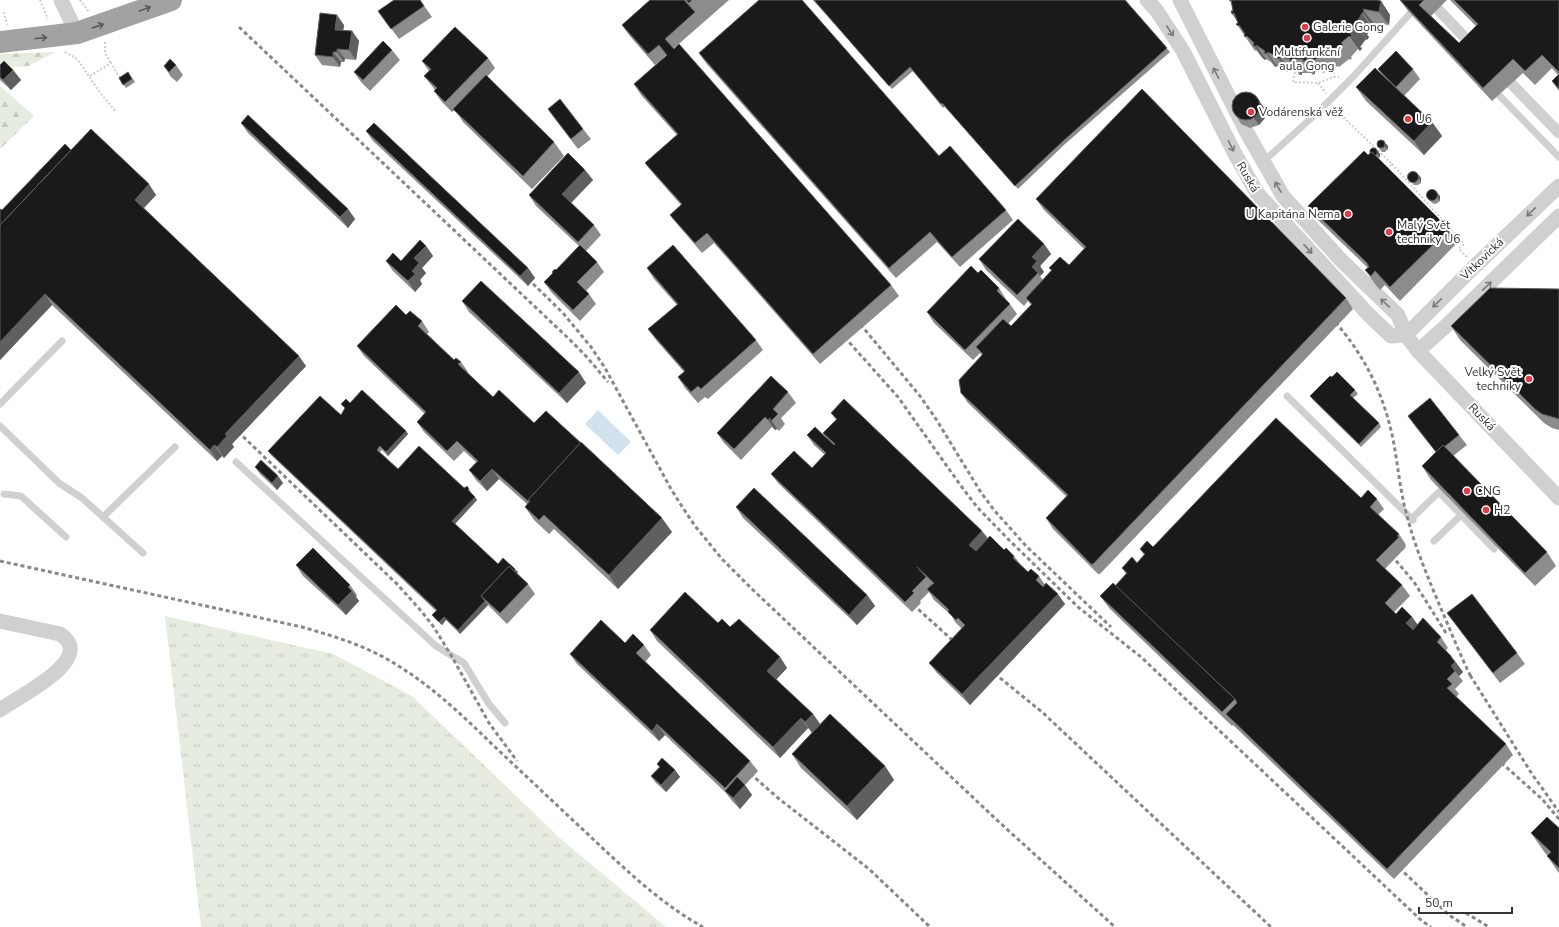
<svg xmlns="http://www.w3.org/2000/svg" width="1559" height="927" font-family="'Nunito Sans',sans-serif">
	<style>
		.grass { fill: url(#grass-tufts) }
		.forest { fill: url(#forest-firs) }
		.water { fill: #cfe2ee }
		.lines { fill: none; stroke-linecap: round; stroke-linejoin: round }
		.path { stroke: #cdcdcd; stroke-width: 2; stroke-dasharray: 2 2; stroke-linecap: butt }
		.service { stroke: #d0d0d0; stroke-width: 7 }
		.pedestrian { stroke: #d0d0d0; stroke-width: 11 }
		.minor { stroke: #d0d0d0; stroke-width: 15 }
		.trunk { stroke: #a2a2a2; stroke-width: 22 }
		.rail { stroke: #888; stroke-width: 3; stroke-dasharray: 4 3; stroke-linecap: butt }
		.wall { fill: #8c8c8c }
		.shaded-wall { fill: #5f5f5f }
		.building { fill: #1a1a1a; stroke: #5f5f5f }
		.oneway { stroke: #5a5a5a }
		.oneway2 { stroke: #7a7a7a }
		.poi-dot { fill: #e63946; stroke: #fff; stroke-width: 1.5 }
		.labels { text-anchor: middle; stroke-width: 4; stroke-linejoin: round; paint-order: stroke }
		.poi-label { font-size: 12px; fill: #333; stroke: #fff; text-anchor: start }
		.street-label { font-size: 12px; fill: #333; stroke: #fff }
	</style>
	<defs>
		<pattern id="grass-tufts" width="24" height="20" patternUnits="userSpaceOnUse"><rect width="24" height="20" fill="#e6ecdf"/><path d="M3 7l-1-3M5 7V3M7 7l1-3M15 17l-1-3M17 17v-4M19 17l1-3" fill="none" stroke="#c6cbc0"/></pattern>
		<pattern id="forest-firs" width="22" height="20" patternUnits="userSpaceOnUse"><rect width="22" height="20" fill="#e6ecdf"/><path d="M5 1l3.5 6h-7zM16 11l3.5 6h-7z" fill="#c6cbc0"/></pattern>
	</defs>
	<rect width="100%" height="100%" fill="#fff"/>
	<path class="grass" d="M165,616L333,654L412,696L562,840L666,927H201Z"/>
	<g class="forest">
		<path d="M55,52L29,66L0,68V54Z"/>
		<path d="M0,86L34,116L0,149Z"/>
	</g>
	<path class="water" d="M598,410L631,442L618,455L585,424Z"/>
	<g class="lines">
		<g class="path">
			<path d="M40,0L48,19"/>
			<path d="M80,0L89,12"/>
			<path d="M4,12L7,25"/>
			<path d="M105,42V53L111,63"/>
			<path d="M65,52L76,58L80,63L101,94L116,112"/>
			<path d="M1333,68L1334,77"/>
			<path d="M1295,72L1293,82L1318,83L1334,77H1339"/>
			<path d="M90,76L111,63L120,78"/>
			<path d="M1318,83L1326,93"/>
			<path d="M1336,108L1341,115L1392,164L1386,169"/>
			<path d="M1392,164L1464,244L1459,249L1467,257"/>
		</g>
		<g class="service">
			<path d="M1493,89L1559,157"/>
			<path d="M1263,162L1318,112L1353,77L1416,7"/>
			<path d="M1287,396L1413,520"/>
			<path d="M0,404L62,341"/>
			<path d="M0,426L59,483L82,498L143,553"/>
			<path d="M236,462L436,646L464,663L489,704L505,723"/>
			<path d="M4,494L21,496L66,537"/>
			<path d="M103,517L175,447"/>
			<path d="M1411,519L1439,492L1494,549"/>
			<path d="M1434,541L1461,515"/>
		</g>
		<g class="pedestrian">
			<path d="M1429,0L1474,47"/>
			<path d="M1501,73L1559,133"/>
		</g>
		<g class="minor">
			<path d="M61,0L71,21"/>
			<path d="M1147,0L1157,11L1183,51L1234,152L1257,193L1368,314L1391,336L1406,335"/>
			<path d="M1180,0L1246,131L1283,196L1340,259L1398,315L1406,335L1418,351L1559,498"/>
			<path d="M1406,335L1475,266L1559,186"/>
			<path d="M1418,351L1446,326L1559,216"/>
			<path d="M0,621L60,634C99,659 15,698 0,710"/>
		</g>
		<path class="trunk" d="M0,42L77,33L171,0"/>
		<g class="rail">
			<path d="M239,27L568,338L585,355L608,382"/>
			<path d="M523,274L563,313L591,347L605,368L671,489L683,508L695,526L722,559L753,590L999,822L1115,927"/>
			<path d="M1331,317C1363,353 1383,391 1393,439C1398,465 1400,491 1407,516C1415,547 1427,575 1439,604C1450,629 1460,655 1472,679"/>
			<path d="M856,319L920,396L936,419L980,491L994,510L1026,546L1111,627"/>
			<path d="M840,332L898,397L961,486L977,507L1010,541L1078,607L1141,657L1422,921L1431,927"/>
			<path d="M233,427L398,585L422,612L433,626L451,655L489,723L517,761"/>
			<path d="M1387,550L1414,582L1446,633"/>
			<path d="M0,561L302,627C333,636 364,645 392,662C431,685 463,716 495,747C528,778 561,809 594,840C628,872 663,905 703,927"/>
			<path d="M908,600L960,647"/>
			<path d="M989,669L1042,712L1271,927"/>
			<path d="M1470,675L1532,774L1559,812"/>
			<path d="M1496,758L1542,799L1559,819"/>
			<path d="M745,769L778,798L869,869L930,927"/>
			<path d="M1394,863L1449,915L1467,927"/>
			<path d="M1466,913L1489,927"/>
		</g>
	</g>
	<g class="wall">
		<path d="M420,0L432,17L399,39L378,11Z"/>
		<path d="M650,0H729L673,49L891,285L899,296L820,364L714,243L702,253L678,225L670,215L681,205L653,173L645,163L677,135L641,95L634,84L666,56V55L655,65L629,35L622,25Z"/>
		<path d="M813,0H1125L1170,52L1064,145L1018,189L945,106L943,108L913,71L892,89Z"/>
		<path d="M1229,0L1381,1L1390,15L1389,25L1373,23L1374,24L1373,27H1371L1367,35L1369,37L1367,40L1366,39L1360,47L1362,48L1360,51L1358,49L1351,57L1352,58L1350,60L1349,59L1339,67L1338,66L1323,73L1322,71L1315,72V74L1313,75L1311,73H1302V75H1299L1298,72L1289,70V72H1286L1284,68L1277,66L1276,67L1274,66L1271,62L1266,59L1265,60L1262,58L1256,50L1255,51L1238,26V23L1237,21L1232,14L1233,11L1232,4Z"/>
		<path d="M1400,0H1447L1431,16L1459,43L1476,26L1450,0H1559V91L1552,81L1558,75L1552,68L1535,85L1523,73L1492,101L1408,11Z"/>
		<path d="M344,25L343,30L352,31L359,41L356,60L345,59L344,62H341L340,67L322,65L315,55Z"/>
		<path d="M392,50L400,60L370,91L361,82L354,72Z"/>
		<path d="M699,53L939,156L1006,210L1013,220L960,267L937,242L896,278L706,63Z"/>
		<path d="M488,58L495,68L487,77L554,142L564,156L532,189L463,122L455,110L452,112L441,101L434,91L435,90L432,86L424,76L429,71L422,61Z"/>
		<path d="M0,65L13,70L21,80L11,90L0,80Z"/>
		<path d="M176,65L183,75L177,82L171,77L164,66Z"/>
		<path d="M1378,69H1413L1420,79L1404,96L1432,122L1442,136L1424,155L1366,101L1356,87L1382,75Z"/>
		<path d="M128,72L135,82L126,88L119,78Z"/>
		<path d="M548,109L583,129L591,139L578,149L555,119Z"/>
		<path d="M1265,109V118L1259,125L1250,128L1241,124L1237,117Z"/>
		<path d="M241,123L348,209L355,219L348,228L248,133Z"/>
		<path d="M366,131L528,268L535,278L528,286L373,141Z"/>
		<path d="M1385,143L1388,146V149L1385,152H1382L1377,146Z"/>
		<path d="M1377,150L1380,154V157L1378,159L1444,224L1454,238L1451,240L1455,245L1400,301L1385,285L1380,290L1375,284L1365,270L1368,268L1318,220L1308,206L1368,155Z"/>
		<path d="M585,170L593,180L571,203L594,225L601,235L586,251L597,262L604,272L586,291L589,294L596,304L580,321L552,293L544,282L579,246L536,206L529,195Z"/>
		<path d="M1419,175L1421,178V183L1418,185H1414L1408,178Z"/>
		<path d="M1437,193L1440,196V201L1436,204L1432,203L1427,197Z"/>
		<path d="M156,195L144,208L306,366L232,444L234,447L224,458L222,456L217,461L52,305L0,360V209L2,210Z"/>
		<path d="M1036,199L1346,298L1353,309L1100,574H1098L1053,529L1046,518L1066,496L968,403L961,393L982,356L980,353L973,360L934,323L927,312L978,273L999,288L1006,299L1010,304L1017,314L1008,324L1011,326L1031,305L1028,301L1024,306L986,270L979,259L1044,244L1051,254L1040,266L1044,272L1040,276L1043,280L1051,270L1049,268L1069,265L1084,249L1044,210Z"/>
		<path d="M426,246L433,256L422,268L426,273L420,280L422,284L415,292L393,271L386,261H401Z"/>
		<path d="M647,268L756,340L763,350L708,399L705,397L698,403L685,388L678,377L684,372L656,340L648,329L677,305L654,279Z"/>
		<path d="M1559,289V430L1552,428L1544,423L1460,340L1451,326Z"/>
		<path d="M462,301L586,383L567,403L469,312Z"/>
		<path d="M406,315L422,321L429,332L427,334L454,360L461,362L468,372L467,373L493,397L534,423L672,532L618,589L554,529L549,534L534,520L525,507L527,504L499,479L487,491L476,480L469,470L476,462L464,451L454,461L424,432L417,422L425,414L364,356L357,346Z"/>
		<path d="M1355,390L1358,394L1353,398L1379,423L1381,427L1361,447L1313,400L1310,396Z"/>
		<path d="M788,392L796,403L781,418L785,424L779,431L777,429L775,430L772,427L741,460L724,443L717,433Z"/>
		<path d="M350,403L406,431L408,434L388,456L382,450L380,452L398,469L469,489L471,492V493L477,500L455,524L498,564L518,572L517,574L528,584L535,594L507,624L488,605L460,634L446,620L442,625L435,619L432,615L436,611L271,455L268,451L341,415L345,408L341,404Z"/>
		<path d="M831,413L982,531L988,538L1014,556L1021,565L1028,572L1039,576L1045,585L1065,604L970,705L937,673L929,663L962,629L955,622L951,615L934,600L929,592L920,601L921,603L912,612L779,484L771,474L812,468L825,455L814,445L807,435L828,439L823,433L836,420Z"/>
		<path d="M1408,416L1459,435L1467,445L1453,456L1547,552L1556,566L1535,586L1431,480L1422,466L1436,452L1415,426Z"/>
		<path d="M255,467L278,476L283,483L277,490L260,474Z"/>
		<path d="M1361,498L1377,499L1384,509L1378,515L1399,534L1406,545L1405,546L1406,547L1385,569L1402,585L1410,596L1394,612L1396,614L1412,617L1418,625L1441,637L1448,648L1446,650L1451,656L1463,672L1459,676L1463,681L1455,689L1459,694L1456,697L1506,744L1513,755L1394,879L1233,725L1232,726L1110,609L1100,596L1115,586L1126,574L1122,568L1137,563L1144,555L1140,549Z"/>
		<path d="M736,507L867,595L875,606L857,625L743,518Z"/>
		<path d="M296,565L350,585L357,595L356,597L359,601L346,615L303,576Z"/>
		<path d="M1447,613L1517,653L1525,664L1500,683Z"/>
		<path d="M718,623L780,657L787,668L776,679L813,714L820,724L885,766L894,780L857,820L801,768L792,754L812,732L808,728L780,758L657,641L650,630Z"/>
		<path d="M625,643L644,645L651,655L645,662L750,761L758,771L745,785L752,795L740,809L732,801L726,793L665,735L659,741L577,664L570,654Z"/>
		<path d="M657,764L675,770L680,777L666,792L656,783L651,776L659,767Z"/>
		<path d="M1559,828V873L1547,856H1548L1545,853L1531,833Z"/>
	</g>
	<g class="shaded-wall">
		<path d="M1381,1L1390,15L1389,25L1379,12Z"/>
		<path d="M1364,11L1374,24L1373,27L1363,13Z"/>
		<path d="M1362,13L1371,27L1367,35L1369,37L1367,40L1358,26L1357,22Z"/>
		<path d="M337,15L344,25L342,40L335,30Z"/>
		<path d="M1356,25L1366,39L1360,47L1362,48L1360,51L1350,37V34Z"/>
		<path d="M352,31L359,41L356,60L349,50Z"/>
		<path d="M1256,45L1266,59L1265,60L1255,47Z"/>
		<path d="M337,49L345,59L344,62L337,52Z"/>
		<path d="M333,52L341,62L340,67L333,57Z"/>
		<path d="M1267,52L1277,66L1276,67L1267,54Z"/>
		<path d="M1280,57L1289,70V72L1279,59Z"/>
		<path d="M1292,59L1302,73V75L1292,61Z"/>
		<path d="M1306,59L1315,72V74L1306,61Z"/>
		<path d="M13,70L21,80L11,90L3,80Z"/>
		<path d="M1260,102L1265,109V118L1259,125L1254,118Z"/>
		<path d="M1432,122L1442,136L1424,155L1414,141Z"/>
		<path d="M1385,143L1388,146V149L1385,146Z"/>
		<path d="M1377,150L1380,154V157L1377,154Z"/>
		<path d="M585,170L593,180L569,205L562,194Z"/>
		<path d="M1419,175L1421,178V183L1419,179Z"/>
		<path d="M149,184L156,195L142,210L135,200Z"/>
		<path d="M1437,193L1440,196V201L1437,197Z"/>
		<path d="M348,209L355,219L348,228L340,217Z"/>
		<path d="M1444,224L1454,238L1451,240L1446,232L1441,227Z"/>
		<path d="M1044,244L1051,254L1040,266L1044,272L1040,276L1038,273L1032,267V257Z"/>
		<path d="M426,246L433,256L422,268L426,273L420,280L422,284L415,292L408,281L414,258Z"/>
		<path d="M528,268L535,278L528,286L520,276Z"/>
		<path d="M45,294L52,305L0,360V342Z"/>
		<path d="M299,356L306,366L232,444L234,447L224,458L217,447L225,434Z"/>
		<path d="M579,372L586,383L567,403L559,393Z"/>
		<path d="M770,418L777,429L775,430L768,420Z"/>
		<path d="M406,431L408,434L388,456L386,452Z"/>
		<path d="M214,445L222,456L217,461L210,450Z"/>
		<path d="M492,469L499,479L487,491L480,481Z"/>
		<path d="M278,476L283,483L277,490L272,483Z"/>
		<path d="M475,497L477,500L455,524L452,521Z"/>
		<path d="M662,518L672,532L618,589L609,575Z"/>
		<path d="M982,531L989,541L976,555L969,545Z"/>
		<path d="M515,569L518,572L489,603Z"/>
		<path d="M352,591L359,601L346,615L338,605Z"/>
		<path d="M1058,594L1065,604L970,705L962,694Z"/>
		<path d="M867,595L875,606L857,625L849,615Z"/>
		<path d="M485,601L488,605L460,634L458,630Z"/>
		<path d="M444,617L446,620L442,625L439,622Z"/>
		<path d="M1412,617L1419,627L1413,634L1406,623Z"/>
		<path d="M1451,656L1463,672L1459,676L1451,666Z"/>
		<path d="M780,657L787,668L775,681L767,671Z"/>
		<path d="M813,714L820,724L812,733L805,722Z"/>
		<path d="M801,718L808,728L780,758L773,747Z"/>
		<path d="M657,724L665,735L659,741L652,731Z"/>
		<path d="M885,766L894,780L857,820L847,806Z"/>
		<path d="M675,770L680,777L666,792L661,785Z"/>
		<path d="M745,785L752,795L740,809L733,798Z"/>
	</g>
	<g class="building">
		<path d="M394,0H420L424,6L391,29L378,11Z"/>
		<path d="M650,0H684L695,12L665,39L674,49L679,44L891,285L813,354L707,233L695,243L670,215L682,204L645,163L678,134L634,84L667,55L659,45L648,54L622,25Z"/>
		<path d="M686,0H692L689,3Z"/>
		<path d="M759,0H802L939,156L950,146L1006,210L952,257L930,232L889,268L699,53Z"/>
		<path d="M814,0H1125L1167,48L1062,142L1015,186L942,103L941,104L910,67L889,86Z"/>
		<path d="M1229,0H1377L1381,1L1379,12L1363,9L1364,11L1363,13H1362L1357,22L1359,23L1358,26L1356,25L1350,34L1352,35L1350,37L1349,36L1341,43L1343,45L1340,46L1339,45L1329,54L1328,52L1314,60L1312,58L1306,59V61H1303V59H1292V61H1290V59L1280,57L1279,59L1277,58V56L1267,52V54L1264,53L1265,51L1256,45L1255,47L1253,45L1254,43L1247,36L1245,37L1244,35L1245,34L1239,25L1238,26L1236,24L1238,23L1234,13L1232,14L1231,11H1233L1231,0Z"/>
		<path d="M1400,0H1424L1419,5L1459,43L1478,24L1454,0H1559V72L1542,55L1525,71L1513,59L1483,88Z"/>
		<path d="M320,13L337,15L335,30L352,31L349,50L337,49V52H333V57L315,55Z"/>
		<path d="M455,27L488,58L445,102L434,91L437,88L424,76L431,69L422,61Z"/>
		<path d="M383,41L392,50L363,80L354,72Z"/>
		<path d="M1396,51L1413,69L1396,87L1378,69Z"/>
		<path d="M170,59L176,65L169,72L164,66Z"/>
		<path d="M4,61L13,70L3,80L0,77V65Z"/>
		<path d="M1375,68L1432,122L1414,141L1356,87Z"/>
		<path d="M128,72L132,79L123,85L119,78Z"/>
		<path d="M1559,74V89L1552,81Z"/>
		<path d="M486,75L554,142L523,176L453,109Z"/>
		<path d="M1142,89L1346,298L1093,564H1091L1046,518L1068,495L961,393L959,380L983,354L976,347L1003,319L1011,326L1032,304L1026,298L1052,270L1049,268L1060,257L1069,265L1086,247L1036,199Z"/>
		<circle cx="1246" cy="106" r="14"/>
		<path d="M560,99L583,129L571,139L548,109Z"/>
		<path d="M248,115L348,209L340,217L241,123Z"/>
		<path d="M374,123L528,268L520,276L366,131Z"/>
		<path d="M91,129L149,184L135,200L299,356L225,434L227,436L217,447L214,445L210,450L45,294L0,342V225Z"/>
		<circle cx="1381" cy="144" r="4"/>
		<path d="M65,144L71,150L0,225V209L2,210Z"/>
		<path d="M1372,148H1375L1377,150V154L1375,156L1372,152L1370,154V150Z"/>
		<path d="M1364,151L1368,155L1372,152L1444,224L1441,227L1446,232L1390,287L1375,271L1371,276L1365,270L1369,267L1367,263L1308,206Z"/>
		<path d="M568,153L585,170L562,194L594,225L578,242L529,195Z"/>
		<circle cx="1413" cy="177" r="5.5"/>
		<circle cx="1432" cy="195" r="5.5"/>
		<path d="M1018,219L1044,244L1032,257L1037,261L1032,267L1038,273L1017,295L979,259Z"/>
		<path d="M420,240L426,246L414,258L419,263L412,271L415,274L408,281L386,261L393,253L401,261Z"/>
		<path d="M580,245L597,262L577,282L589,294L573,310L544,282L553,273L552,272L555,269L556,270Z"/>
		<path d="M673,245L756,340L701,389L698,386L691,392L678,377L685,371L648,329L678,304L647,268Z"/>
		<path d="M971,266L978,273L981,270L999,288L997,291L1010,304L965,350L927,312Z"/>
		<path d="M481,281L579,372L559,393L462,301Z"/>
		<path d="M1490,288L1559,289V419L1542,414L1535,409L1451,326Z"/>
		<path d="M396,305L406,315L410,311L422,321L418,326L454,360L456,358L461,362L458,364L493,397L499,390L534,423L546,411L581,443L528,500L529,502L492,469L480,481L469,470L478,461L457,441L447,451L417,422L426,412L357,346Z"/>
		<path d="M1337,372L1355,390L1350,395L1379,423L1359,444L1310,396L1330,376L1332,377Z"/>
		<path d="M771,376L788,392L773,409L778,414L771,421L770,418L768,420L765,417L734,449L717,433Z"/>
		<path d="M362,390L406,431L386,452L380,446L377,450L398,469L419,446L463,487L465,488L467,486L469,489L468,490L475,497L452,521L498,564L503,558L515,569L514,571L509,566L481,596L485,601L458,630L444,617L439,622L432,615L437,610L268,451L320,396L341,415L345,408L341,404L346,399L350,403Z"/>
		<path d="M1430,398L1459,435L1444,447L1443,445L1436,452L1408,416Z"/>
		<path d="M844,399L982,531L969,545L976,551L990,536L1004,550L1006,548L1014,556L1013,558L1028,572L1031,569L1039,576L1036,580L1043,587L1046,583L1058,594L962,694L929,663L965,625L958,618L956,620L948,612L949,610L927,589L934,583L917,567L926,577L912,591L914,593L905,602L771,474L794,451L812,468L826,453L807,435L815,427L834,445L835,444L823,433L837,419L831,413Z"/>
		<path d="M1276,418L1361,498L1368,490L1377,499L1370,507L1399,534L1397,536L1399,537L1376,560L1402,585L1385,603L1396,614L1402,607L1412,617L1406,623L1413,630L1423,618L1441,637L1437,642L1451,656V657L1455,662L1451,666L1455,671L1447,679L1452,684L1447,688L1506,744L1387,869L1226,714L1237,703L1235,699L1115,586L1127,573L1122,568L1132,557L1137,563L1145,554L1140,549L1147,541L1153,547Z"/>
		<path d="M581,442L662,518L609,575L544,515L539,520L525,507L530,501L528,500Z"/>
		<path d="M1443,445L1547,552L1525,573L1422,466Z"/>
		<path d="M261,460L278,476L272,483L255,467Z"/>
		<path d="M754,488L867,595L849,615L736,507Z"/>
		<path d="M313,548L350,585L348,587L352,591L338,605L296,565Z"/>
		<path d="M509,566L528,584L500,613L481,596Z"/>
		<path d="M1113,583L1235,699L1222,712L1100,596Z"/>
		<path d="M685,592L718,623L722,619L730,627L739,619L780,657L767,671L813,714L805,722L801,718L773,747L650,630Z"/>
		<path d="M1472,594L1517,653L1493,673L1447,613Z"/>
		<path d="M601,620L625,643L633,634L644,645L636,653L750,761L725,788L657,724L652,731L570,654Z"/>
		<path d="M830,714L885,766L847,806L792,754Z"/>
		<path d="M662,758L675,770L661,785L651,776L660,767L657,764Z"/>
		<path d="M737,777L745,785L733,798L725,791Z"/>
		<path d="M1547,817L1559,828V868L1547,856L1551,852L1531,833Z"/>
	</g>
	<defs><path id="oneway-shaft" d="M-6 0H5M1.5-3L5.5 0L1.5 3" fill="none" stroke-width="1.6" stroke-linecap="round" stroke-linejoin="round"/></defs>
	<g class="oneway">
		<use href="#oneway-shaft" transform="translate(145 9) rotate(-20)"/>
		<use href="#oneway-shaft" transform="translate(98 26) rotate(-19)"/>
		<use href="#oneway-shaft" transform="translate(41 38) rotate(-6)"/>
	</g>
	<g class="oneway2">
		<use href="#oneway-shaft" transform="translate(1170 31) rotate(57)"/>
		<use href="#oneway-shaft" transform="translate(1216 73) rotate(-117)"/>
		<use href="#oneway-shaft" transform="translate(1231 146) rotate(63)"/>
		<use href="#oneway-shaft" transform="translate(1278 187) rotate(-120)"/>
		<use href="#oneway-shaft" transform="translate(1531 212) rotate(136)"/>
		<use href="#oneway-shaft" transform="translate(1308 249) rotate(47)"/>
		<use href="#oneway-shaft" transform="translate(1487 286) rotate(-44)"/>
		<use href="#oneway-shaft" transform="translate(1385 303) rotate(-136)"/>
		<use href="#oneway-shaft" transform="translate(1437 303) rotate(136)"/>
	</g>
	<g class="poi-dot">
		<circle cx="1305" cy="27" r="4"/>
		<circle cx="1307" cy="38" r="4"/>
		<circle cx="1251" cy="112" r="4"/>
		<circle cx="1408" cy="119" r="4"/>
		<circle cx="1348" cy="214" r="4"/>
		<circle cx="1389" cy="232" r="4"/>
		<circle cx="1529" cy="379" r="4"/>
		<circle cx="1467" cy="491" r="4"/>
		<circle cx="1486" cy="510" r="4"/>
	</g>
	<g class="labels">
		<g class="poi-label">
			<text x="1313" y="31">Galerie Gong</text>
			<text x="1307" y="56" text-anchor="middle">Multifunkční<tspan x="1307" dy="14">aula Gong</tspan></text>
			<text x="1259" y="116">Vodárenská věž</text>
			<text x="1416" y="123">U6</text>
			<text x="1340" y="218" text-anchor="end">U Kapitána Nema</text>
			<text x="1397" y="229">Malý Svět<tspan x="1397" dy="14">techniky U6</tspan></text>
			<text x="1521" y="376" text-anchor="end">Velký Svět<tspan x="1521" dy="14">techniky</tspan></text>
			<text x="1475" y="495">CNG</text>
			<text x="1494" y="514">H2</text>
		</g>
		<g class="street-label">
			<text transform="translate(1248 177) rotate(60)" y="4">Ruská</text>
			<text transform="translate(1482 259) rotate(-44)" y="4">Vítkovická</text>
			<text transform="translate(1482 417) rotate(46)" y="4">Ruská</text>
		</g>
	</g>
	<path d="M1419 907v6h93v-6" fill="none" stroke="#333333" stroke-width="2"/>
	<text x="1425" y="907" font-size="12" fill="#333333" stroke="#ffffff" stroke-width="3" paint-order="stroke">50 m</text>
</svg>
